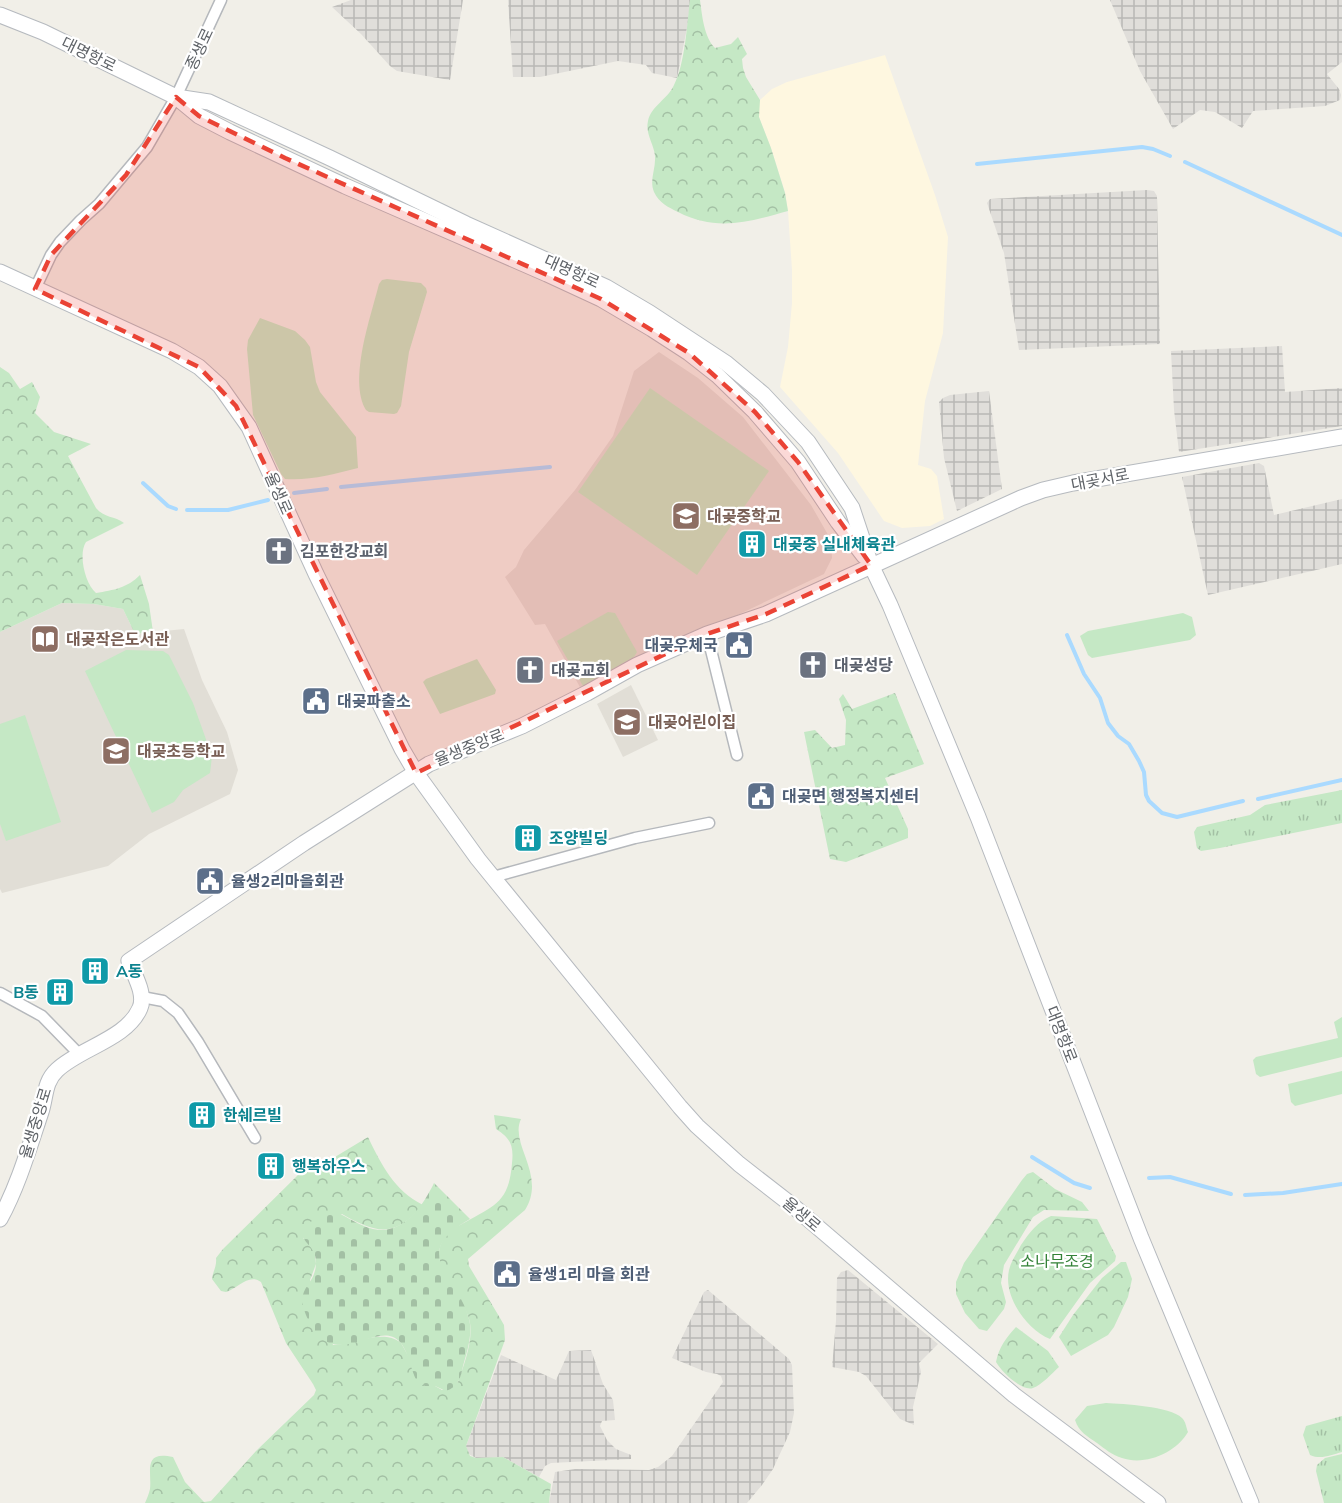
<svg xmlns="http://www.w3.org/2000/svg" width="1342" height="1503" font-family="Mulish,'Noto Sans KR',sans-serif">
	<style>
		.commercial { fill: #fef7e0 }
		.industrial { fill: url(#industrial-grid) }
		.education { fill: #e1ded6 }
		.grass { fill: url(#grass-tufts) }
		.forest { fill: url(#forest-crowns) }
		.cemetery { fill: url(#cemetery-stones) }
		.garden { fill: #c5e8c5 }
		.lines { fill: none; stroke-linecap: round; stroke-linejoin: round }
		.stream { stroke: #aadaff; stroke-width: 4 }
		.street-casing { stroke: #b5b8bc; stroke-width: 13 }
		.secondary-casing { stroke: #b6babf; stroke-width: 17 }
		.street { stroke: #fff; stroke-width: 10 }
		.secondary { stroke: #fff; stroke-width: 15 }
		.marked { fill: #ea4335; fill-opacity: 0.2; stroke: #ea4335; stroke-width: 4.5; stroke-dasharray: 12 8; stroke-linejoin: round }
		.labels { text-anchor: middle; stroke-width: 4.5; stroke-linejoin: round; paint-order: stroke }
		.street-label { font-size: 16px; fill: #5f6368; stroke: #fff }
		.education-label { font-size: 16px; font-weight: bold; fill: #785e54; stroke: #fff; text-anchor: start }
		.culture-label { font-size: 16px; font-weight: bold; fill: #0d838f; stroke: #fff; text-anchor: start }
		.worship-label { font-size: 16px; font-weight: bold; fill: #5b616d; stroke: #fff; text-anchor: start }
		.service-label { font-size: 16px; font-weight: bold; fill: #4e5e75; stroke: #fff; text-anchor: start }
		.park-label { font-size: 16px; fill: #348238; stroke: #fff }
	</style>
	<defs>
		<pattern id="industrial-grid" width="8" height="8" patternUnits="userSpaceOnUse" patternTransform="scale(1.5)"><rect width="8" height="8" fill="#e0deda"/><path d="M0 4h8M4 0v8" fill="none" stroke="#b9b8b5"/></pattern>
		<pattern id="grass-tufts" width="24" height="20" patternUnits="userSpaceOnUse" patternTransform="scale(1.5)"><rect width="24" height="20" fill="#c5e8c5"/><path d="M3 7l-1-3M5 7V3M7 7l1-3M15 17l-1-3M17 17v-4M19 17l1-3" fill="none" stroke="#a3c0a4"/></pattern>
		<pattern id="forest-crowns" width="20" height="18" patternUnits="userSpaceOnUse" patternTransform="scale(1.5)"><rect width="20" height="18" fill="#c5e8c5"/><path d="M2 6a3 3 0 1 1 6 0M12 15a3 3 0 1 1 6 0" fill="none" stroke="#a3c0a4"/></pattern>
		<pattern id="cemetery-stones" width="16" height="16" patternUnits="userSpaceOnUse" patternTransform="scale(1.5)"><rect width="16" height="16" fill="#c5e8c5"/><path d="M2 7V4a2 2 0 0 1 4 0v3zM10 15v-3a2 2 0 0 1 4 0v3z" fill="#a3c0a4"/></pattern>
	</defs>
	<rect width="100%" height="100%" fill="#f1efe8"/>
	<path class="commercial" d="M885,55L935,195L948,237L943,333L925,401L918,465L931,469L937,476L944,519L930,526L902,528L884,521L838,453L780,387L788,347L792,303V270L788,211L785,192L771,148L759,117L758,107L760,100L772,89L787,82Z"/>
	<g class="industrial">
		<path d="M351,0H463L450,80L397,71L390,66L361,34L332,7Z"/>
		<path d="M508,0H690L688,23L677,78L652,73L646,65L618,61L540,77H513Z"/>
		<path d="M1110,0H1342V62L1327,74L1339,89L1341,95L1340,100L1325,106L1253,111L1242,128L1215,112L1200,110L1173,129L1140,71Z"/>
		<path d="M1147,190L1154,191L1157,196L1160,344L1019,350L1004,253L987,203L990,199Z"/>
		<path d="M1282,346L1285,392L1342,388V426L1179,452L1174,410L1171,351Z"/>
		<path d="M989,391L1002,489L957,511L944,458L939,402L943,398L950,395Z"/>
		<path d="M1259,463L1264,466L1274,515L1342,499V564L1208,595L1182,477Z"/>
		<path d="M848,1270L938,1344L919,1363L921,1372L913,1407L914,1425L900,1419L866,1376L859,1372L832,1367L836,1321L837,1278L841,1272Z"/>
		<path d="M708,1290L789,1359L792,1365L794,1413L790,1432L773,1469L762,1485L747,1503H549L555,1472L575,1469L649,1470L658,1467L672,1456L723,1382L721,1376L717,1374L706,1372L672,1358L704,1292Z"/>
		<path d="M591,1350L603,1384L613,1400L615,1420L602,1421L600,1426L607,1440L616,1449L631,1455V1459L551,1463L545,1466L539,1477L503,1457L476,1458L467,1453L466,1446L501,1355L556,1380L569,1351Z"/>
	</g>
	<g class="education">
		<path d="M659,352L698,378L743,417L811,505L831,540L832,558L824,574L581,689L545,624L535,625L505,577L516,567L524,550L575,490L613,436L634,371Z"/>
		<path d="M62,603L94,604L123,609L135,634L184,629L202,680L227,732L238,770L230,794L149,834L108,866L2,893L0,889V632Z"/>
		<path d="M631,685L658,740L623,757L597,704Z"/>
	</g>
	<g class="grass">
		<path d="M1342,790V823L1220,848L1201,851L1197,848L1194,832L1197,827L1250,815L1265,805Z"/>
		<path d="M1342,1416V1452C1331,1455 1321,1460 1310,1455L1303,1435L1306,1426Z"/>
		<path d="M1342,1454V1503H1324L1316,1471L1317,1465L1325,1458Z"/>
	</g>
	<g class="forest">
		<path d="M690,0H700C702,15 704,37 715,48L731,44L738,37L747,54L742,59L743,68L746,77L760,100L759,117L771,148L785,193L788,211C748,222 717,232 678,212C668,207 659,203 654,192C649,180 656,169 655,156C654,144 645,134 648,121C651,106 668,99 674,85C685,64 687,24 690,0Z"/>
		<path d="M0,367L9,373L20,389L32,382L40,397L35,413L54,432L91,444L68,456L96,508C104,518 115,516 124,523L86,542C78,554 85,584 96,593C114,590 127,588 140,575L149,604L153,632L135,634L123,609L94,604L62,603L0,632Z"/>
		<path d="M895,693L924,764L885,778L908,829V838L846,862L830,859L804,732L815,730L832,748L845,745L846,720L839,699L843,694L852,709Z"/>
		<path d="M494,1115L521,1119C509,1144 547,1175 525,1210L468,1259L469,1266L500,1318L504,1325L505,1340L466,1446L470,1456L476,1458L503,1457L551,1484L549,1503H145C147,1498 149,1494 150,1489C152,1472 142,1450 173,1457L185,1482L204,1502L211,1501L256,1451L314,1395L316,1390L313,1384L286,1343L261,1282C249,1273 238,1288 226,1292L221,1291L212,1279C213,1271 217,1266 216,1258L223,1249L300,1173L330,1160L368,1137C382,1166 394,1190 423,1205C395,1238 377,1234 342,1214L303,1238L311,1244L315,1254L316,1264L310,1280L333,1345C355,1345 382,1328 401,1343L425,1386H435L442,1390L458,1382C464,1365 473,1341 470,1323C467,1300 430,1271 441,1244C445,1234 452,1229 460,1225C493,1206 509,1204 512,1163C514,1145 510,1138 496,1129Z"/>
		<path d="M1033,1172L1055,1189L1082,1202L1089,1211L1044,1210L1033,1217L1004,1265L1001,1283L1006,1302L1004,1309L987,1331L979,1329L965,1313L956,1294V1282L964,1263L1022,1180L1027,1174Z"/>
		<path d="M1051,1216L1097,1219L1116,1256L1115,1261L1090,1283L1050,1339C1026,1329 1003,1296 1009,1270C1011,1261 1017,1253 1021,1245C1030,1232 1037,1222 1051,1216Z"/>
		<path d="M1121,1262H1126L1132,1279L1128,1297L1114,1327L1108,1335L1071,1356L1059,1337L1073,1315L1102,1278Z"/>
		<path d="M1016,1327L1048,1351L1059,1367C1052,1373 1042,1385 1033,1388C1022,1392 1001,1371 996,1362C999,1347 1006,1338 1016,1327Z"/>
	</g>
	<path class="cemetery" d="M434,1183L470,1219C407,1255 458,1275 469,1319C473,1334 467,1352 463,1366C461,1377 458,1387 446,1391L435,1386H425L418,1383C411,1372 408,1349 399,1341C376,1318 332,1378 306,1315C294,1287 315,1287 316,1264C317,1247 304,1245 301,1232C309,1221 321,1214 335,1212C345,1215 353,1222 364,1226C398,1241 421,1210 434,1183Z"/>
	<g class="garden">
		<path d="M387,279L421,283L426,288L427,292L409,352L401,406L397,413L394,414L369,412L366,410C348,380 371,316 379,284L382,280Z"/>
		<path d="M260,318L295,331L305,340L310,347L316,382L320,392L356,437L358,468C334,474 309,481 285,479L281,474L253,415L247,349L248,340Z"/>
		<path d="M650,388L769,471L697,575L578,492Z"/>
		<path d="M608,612L615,613L637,652L634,657L583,686L557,641Z"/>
		<path d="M1183,613L1192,617L1196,635L1190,640L1092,658L1088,655L1080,636L1088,631Z"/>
		<path d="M126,650L163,651L169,655L193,703L212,756L210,773L183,790L174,802L152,813L85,671Z"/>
		<path d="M477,659L496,690L495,694L440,714L423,682L426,679Z"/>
		<path d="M25,715L61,822L6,841L0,824V724Z"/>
		<path d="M1342,1017V1057L1260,1077L1256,1074L1253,1060L1256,1057L1338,1038L1334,1022Z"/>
		<path d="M1342,1071V1094L1295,1106L1291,1102L1288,1084Z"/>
		<path d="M1106,1403C1123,1404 1170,1406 1182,1418C1186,1422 1186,1427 1188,1432C1176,1453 1145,1466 1122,1458C1112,1455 1105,1449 1097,1443C1087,1436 1079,1432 1075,1420L1087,1406Z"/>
	</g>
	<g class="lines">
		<g class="stream">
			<path d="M1185,162L1342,235"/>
			<path d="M977,164L1142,147L1153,149L1170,156"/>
			<path d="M143,483L168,506L176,509"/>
			<path d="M341,487L550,467"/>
			<path d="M294,493L327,489"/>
			<path d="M187,510H228L268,500"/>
			<path d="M1067,635L1084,674L1100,698L1108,723L1118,736L1129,744L1139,761L1144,772L1146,795L1149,801L1162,813L1177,817L1243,801"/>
			<path d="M1258,799L1342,780"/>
			<path d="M1032,1157L1074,1183L1090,1188"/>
			<path d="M1149,1178L1170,1177L1231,1194"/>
			<path d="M1245,1195L1283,1193L1342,1184"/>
		</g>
		<g class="street-casing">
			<g id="street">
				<path d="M35,289L51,255L60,242L81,220L99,204L147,147L176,97L221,0"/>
				<path d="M707,634L737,755"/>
				<path d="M493,877L635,838L709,823"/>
				<path d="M0,993L42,1016L79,1054"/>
				<path d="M142,997L163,1001L178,1013L198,1042L255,1138"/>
			</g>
		</g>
		<g class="secondary-casing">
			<g id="secondary">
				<path d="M0,15L43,32L176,97L199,116L230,132L345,186L547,274L601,299L652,329L689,353L717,375L755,412L798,462L838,522L864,556"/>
				<path d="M176,97L209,102L330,158L466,224L606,287L650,313L726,363L763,394L808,442L852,508L871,565L890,605L978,817L1141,1238L1251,1503"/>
				<path d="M0,272L172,351L199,367L220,386L249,427L316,574L402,749L416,773L478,859L680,1107L697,1126L739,1164L793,1206L1014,1395L1158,1503"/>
				<path d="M0,1219C18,1186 29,1148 41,1112C46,1097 44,1082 57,1070C80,1048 127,1039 140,1008C146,994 134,975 129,961L304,843L429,764L522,726L587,693L637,665L707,634L766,614L1021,498L1043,490L1073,483L1342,437"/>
			</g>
		</g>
		<use href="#street" class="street"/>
		<use href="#secondary" class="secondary"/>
	</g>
	<path class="marked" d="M176,97L199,116L285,158L601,299L689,353L755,412L798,462L871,565L766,614L707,634L416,773L236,406L199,367L35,289L51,255L126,175Z"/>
	<defs>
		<g id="school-square" transform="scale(1.5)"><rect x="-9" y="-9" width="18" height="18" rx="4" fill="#8d6e63" stroke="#fff"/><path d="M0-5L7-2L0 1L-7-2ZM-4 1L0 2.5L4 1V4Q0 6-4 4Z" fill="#fff"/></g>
		<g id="building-square" transform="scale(1.5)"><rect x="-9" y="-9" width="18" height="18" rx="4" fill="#0f9aa8" stroke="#fff"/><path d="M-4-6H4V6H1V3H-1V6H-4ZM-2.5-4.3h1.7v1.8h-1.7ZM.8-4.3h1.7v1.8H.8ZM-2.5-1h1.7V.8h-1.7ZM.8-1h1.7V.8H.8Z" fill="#fff"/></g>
		<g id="church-square" transform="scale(1.5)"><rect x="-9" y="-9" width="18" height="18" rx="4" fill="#6b7280" stroke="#fff"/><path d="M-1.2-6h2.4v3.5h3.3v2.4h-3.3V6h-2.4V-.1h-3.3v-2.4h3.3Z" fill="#fff"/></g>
		<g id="library-square" transform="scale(1.5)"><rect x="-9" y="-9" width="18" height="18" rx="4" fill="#8d6e63" stroke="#fff"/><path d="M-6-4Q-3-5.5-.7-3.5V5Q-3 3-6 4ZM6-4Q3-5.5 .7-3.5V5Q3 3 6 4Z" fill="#fff"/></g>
		<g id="civic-square" transform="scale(1.5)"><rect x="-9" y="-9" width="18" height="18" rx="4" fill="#5c6f8a" stroke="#fff"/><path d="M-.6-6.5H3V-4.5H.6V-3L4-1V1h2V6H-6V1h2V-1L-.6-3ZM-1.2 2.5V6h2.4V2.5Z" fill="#fff"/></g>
	</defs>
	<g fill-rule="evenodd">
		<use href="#school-square" x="686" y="516"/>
		<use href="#building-square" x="752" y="544"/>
		<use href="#church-square" x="279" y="551"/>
		<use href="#library-square" x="45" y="639"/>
		<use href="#civic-square" x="739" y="645"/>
		<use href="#church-square" x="813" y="665"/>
		<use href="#church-square" x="530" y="670"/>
		<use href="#civic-square" x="316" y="701"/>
		<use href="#school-square" x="627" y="722"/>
		<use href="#school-square" x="116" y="751"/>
		<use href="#civic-square" x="761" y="796"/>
		<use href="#building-square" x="528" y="838"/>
		<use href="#civic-square" x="210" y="881"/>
		<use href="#building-square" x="95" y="971"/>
		<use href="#building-square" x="60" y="992"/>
		<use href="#building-square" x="202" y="1115"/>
		<use href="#building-square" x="271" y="1166"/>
		<use href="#civic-square" x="507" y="1274"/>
	</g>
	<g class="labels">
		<g class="street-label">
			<text transform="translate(199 49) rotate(-65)" y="6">종생로</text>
			<text transform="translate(89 54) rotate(26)" y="6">대명항로</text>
			<text transform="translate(572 271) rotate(24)" y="6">대명항로</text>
			<text transform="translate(1100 479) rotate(-11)" y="6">대곶서로</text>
			<text transform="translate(279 493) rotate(66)" y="6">율생로</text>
			<text transform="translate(469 747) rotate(-22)" y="6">율생중앙로</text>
			<text transform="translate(1062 1034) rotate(69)" y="6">대명항로</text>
			<text transform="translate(35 1123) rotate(-73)" y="6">율생중앙로</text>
			<text transform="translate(802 1214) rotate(40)" y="6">율생로</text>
		</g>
		<g class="education-label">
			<text x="707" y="522">대곶중학교</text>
			<text x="66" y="645">대곶작은도서관</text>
			<text x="648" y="728">대곶어린이집</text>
			<text x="137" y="757">대곶초등학교</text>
		</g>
		<g class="culture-label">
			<text x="773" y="550">대곶중 실내체육관</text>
			<text x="549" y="844">조양빌딩</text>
			<text x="116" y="977">A동</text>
			<text x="39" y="998" text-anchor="end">B동</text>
			<text x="223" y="1121">한쉐르빌</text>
			<text x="292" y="1172">행복하우스</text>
		</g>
		<g class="worship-label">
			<text x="300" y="557">김포한강교회</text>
			<text x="834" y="671">대곶성당</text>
			<text x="551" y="676">대곶교회</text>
		</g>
		<g class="service-label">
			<text x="718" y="651" text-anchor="end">대곶우체국</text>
			<text x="337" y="707">대곶파출소</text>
			<text x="782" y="802">대곶면 행정복지센터</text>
			<text x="231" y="887">율생2리마을회관</text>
			<text x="528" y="1280">율생1리 마을 회관</text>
		</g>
		<g class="park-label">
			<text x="1057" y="1267">소나무조경</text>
		</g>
	</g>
</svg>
